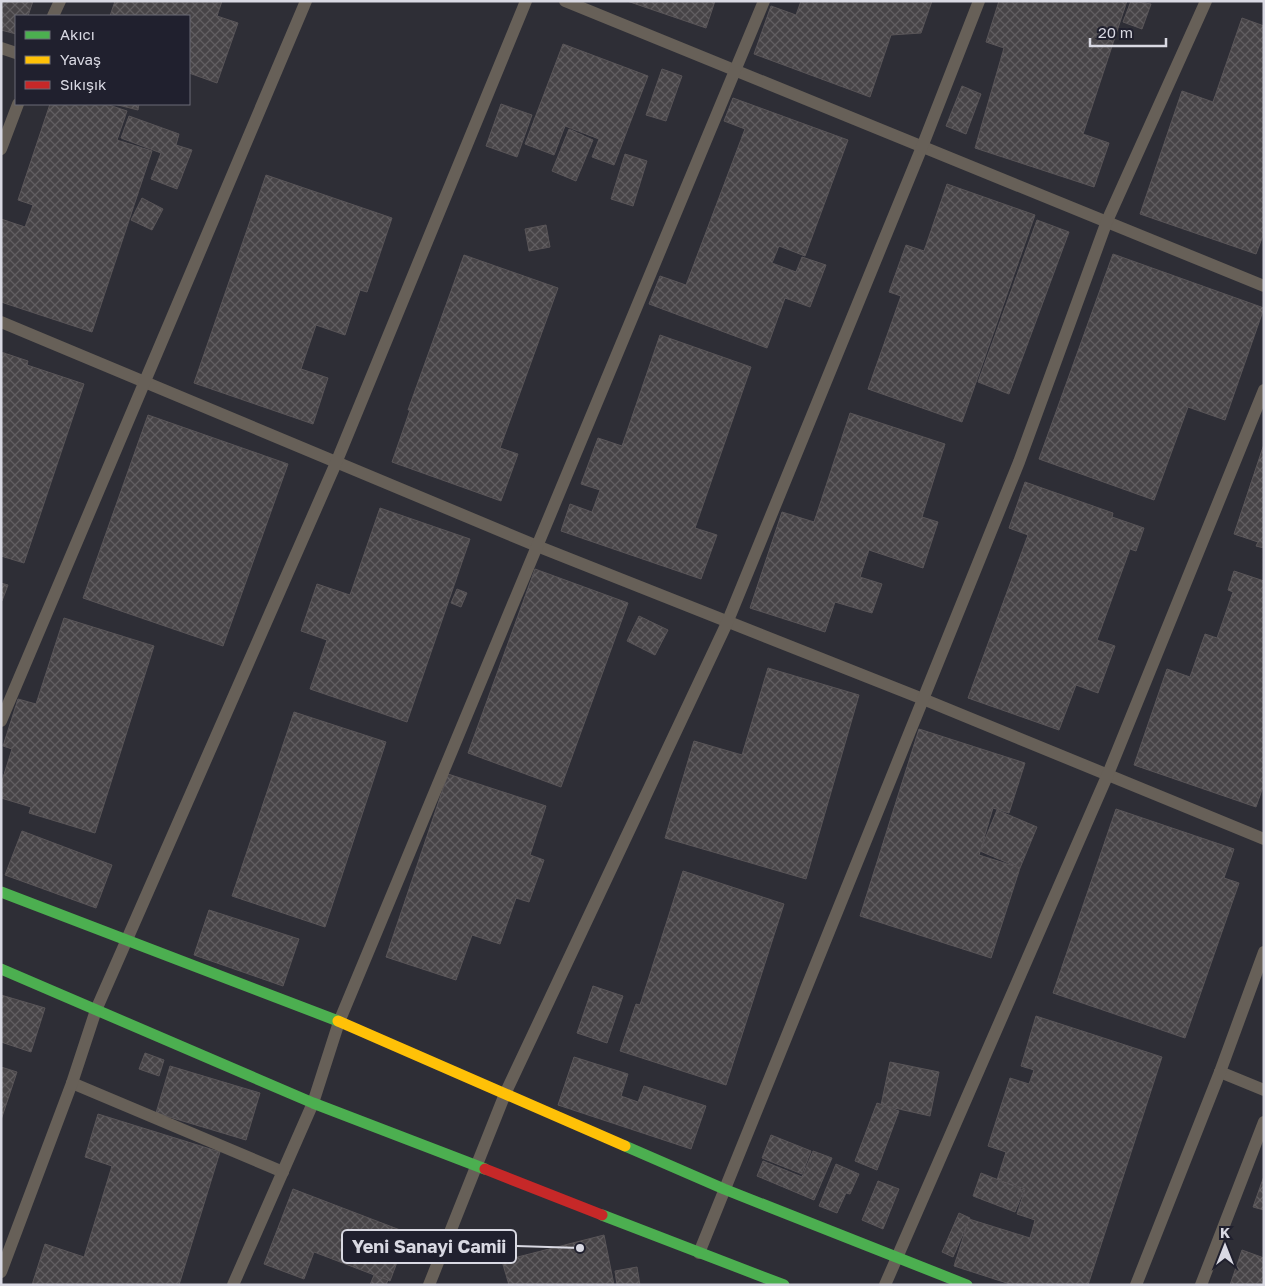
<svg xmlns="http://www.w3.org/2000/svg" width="1265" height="1286" font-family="'Golos Text',sans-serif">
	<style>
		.building { fill: url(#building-cross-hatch); stroke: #595558 }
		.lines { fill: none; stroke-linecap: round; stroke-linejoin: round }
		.lane { stroke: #676058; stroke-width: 12 }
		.fast { stroke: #4caf50; stroke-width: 11 }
		.slow { stroke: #ffc107; stroke-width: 11 }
		.jam { stroke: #c62828; stroke-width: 11 }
		.leader { fill: none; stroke: #d9d9e3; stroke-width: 2 }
		.callout-dot { fill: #d9d9e3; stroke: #20202e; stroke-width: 2 }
		.callout { fill: #20202e; stroke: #d9d9e3; stroke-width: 2 }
		.callout-label { font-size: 18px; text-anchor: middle; font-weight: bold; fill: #d9d9e3 }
	</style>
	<defs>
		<pattern id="building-cross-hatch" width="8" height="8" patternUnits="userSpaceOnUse" patternTransform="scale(1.25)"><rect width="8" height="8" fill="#474447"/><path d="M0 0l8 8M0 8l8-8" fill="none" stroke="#615e61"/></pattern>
	</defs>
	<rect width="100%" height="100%" fill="#2e2e36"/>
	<g class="building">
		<path d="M1,1H33L28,16H16V34L1,30Z"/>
		<path d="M115,1H222L217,16L238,23L217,83L189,73V16H110Z"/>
		<path d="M627,1H715L706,28Z"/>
		<path d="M801,1H932L921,33L891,35L870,97L754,54L771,6L796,15Z"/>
		<path d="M999,1H1127L1083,134L1109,143L1094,187L975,148L1004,48L986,42Z"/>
		<path d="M1131,1L1151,4L1142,29L1123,22Z"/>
		<path d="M1242,18L1264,26V233L1256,254L1140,214L1182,91L1213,102Z"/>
		<path d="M563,44L648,76L614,165L592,157L599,139L565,126L554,155L525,144Z"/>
		<path d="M662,69L682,76L666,121L646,115Z"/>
		<path d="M962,86L981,94L966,134L946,126Z"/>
		<path d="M733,98L848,140L805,256L779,246L772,263L796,272L802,257L826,265L810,307L785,298L767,348L649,304L660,276L686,285L745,129L724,121Z"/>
		<path d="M50,104H106L127,111L117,140L152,151L92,332L1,302V219L25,227L33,205L18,200Z"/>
		<path d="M114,104H139L138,110Z"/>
		<path d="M501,104L532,115L517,157L486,146Z"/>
		<path d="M129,116L179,134L176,145L192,150L177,189L151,179L161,153L121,138Z"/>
		<path d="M569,129L593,140L576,181L552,171Z"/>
		<path d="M625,154L647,161L633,206L611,199Z"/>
		<path d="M266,175L392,218L367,292L360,290L345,335L316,325L301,369L328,378L313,424L194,383Z"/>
		<path d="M947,184L1035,215L962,422L868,389L901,296L889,292L906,245L924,251Z"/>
		<path d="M142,198L163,209L152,230L131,220Z"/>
		<path d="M1037,220L1069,232L1009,394L978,382Z"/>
		<path d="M546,225L550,247L529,251L525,229Z"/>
		<path d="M1113,254L1264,308L1225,420L1188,407L1154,500L1039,459Z"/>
		<path d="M464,255L558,288L500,448L518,454L501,501L392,462L410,410H408Z"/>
		<path d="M660,335L751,367L695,528L717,535L701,579L561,531L570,504L592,512L600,490L581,484L598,438L622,446Z"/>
		<path d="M1,352L28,361L27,365L84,384L24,563L1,556Z"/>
		<path d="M850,413L945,444L922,517L938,522L923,568L869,550L860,577L882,584L872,613L835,602L825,632L750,608L782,512L814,522Z"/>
		<path d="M148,415L288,464L223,646L83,598Z"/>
		<path d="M1264,444V548L1256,546L1258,542L1234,534Z"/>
		<path d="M1025,482L1113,513L1112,517L1144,528L1136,551L1130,549L1097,640L1115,646L1098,693L1076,685L1059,730L968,698L1028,535L1009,528Z"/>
		<path d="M380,508L470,539L407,722L310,689L327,640L301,631L317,584L350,595Z"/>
		<path d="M535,569L628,603L561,787L468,753Z"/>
		<path d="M1234,571L1264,581V784L1256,807L1134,765L1167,669L1190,677L1205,634L1217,638L1233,592L1228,590Z"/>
		<path d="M1,583L8,585L2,601L1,600Z"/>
		<path d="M457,589L467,593L461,607L451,603Z"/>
		<path d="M639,616L668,630L655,655L627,641Z"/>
		<path d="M64,618L154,646L95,833L29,813L31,807L1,798V784L12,749L3,746L18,699L36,704Z"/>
		<path d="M768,668L859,695L806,879L665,838L694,741L742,755Z"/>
		<path d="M294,712L386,742L325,927L232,896Z"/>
		<path d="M919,729L1025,763L1009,813L993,808L979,855L1020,868L991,958L860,916Z"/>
		<path d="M448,774L546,806L530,855L544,860L529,902L516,898L500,944L472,935L456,980L386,957Z"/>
		<path d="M1116,809L1234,849L1224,878L1239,883L1185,1038L1053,993Z"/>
		<path d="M997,810L1037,827L1020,868L980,851Z"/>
		<path d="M22,831L112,865L96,908L5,875Z"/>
		<path d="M683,871L784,904L726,1085L620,1051L636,1004L640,1005Z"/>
		<path d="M209,910L299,939L283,986L194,955Z"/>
		<path d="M593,986L623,996L607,1043L577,1033Z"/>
		<path d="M1,995L45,1008L31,1052L1,1042Z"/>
		<path d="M1036,1016L1162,1057L1088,1285H1013L954,1266L969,1219L1030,1238L1035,1220L1017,1214L1025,1189L997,1180L1006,1152L988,1146L1010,1078L1029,1084L1034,1070L1021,1066Z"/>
		<path d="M145,1053L164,1060L159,1076L139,1069Z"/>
		<path d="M574,1057L628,1074L621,1096L638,1102L644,1086L706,1106L691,1149L558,1105Z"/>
		<path d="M890,1062L939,1072L930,1116L881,1105Z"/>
		<path d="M170,1066L260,1093L246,1140L156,1113Z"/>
		<path d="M1,1067L17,1072L1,1120Z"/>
		<path d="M877,1103L899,1111L877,1170L855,1161Z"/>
		<path d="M98,1114L220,1152L179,1285H32L45,1244L84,1257L112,1166L85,1157Z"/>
		<path d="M771,1135L811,1151L802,1174L762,1158Z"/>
		<path d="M813,1151L832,1158L814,1200L757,1176L763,1161L802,1177Z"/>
		<path d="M836,1164L859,1174L850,1194L846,1193L837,1213L819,1206Z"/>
		<path d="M981,1173L1024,1190L1015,1212L973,1196Z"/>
		<path d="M1264,1176V1210L1253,1207Z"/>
		<path d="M878,1181L899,1189L883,1229L862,1220Z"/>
		<path d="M293,1189L408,1233L390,1281L314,1252L304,1279L264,1264Z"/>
		<path d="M959,1213L970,1218L953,1257L942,1252Z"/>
		<path d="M604,1235L614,1285H509L502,1261Z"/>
		<path d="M1242,1250L1264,1258V1285H1230Z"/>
		<path d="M637,1267L640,1285H617L615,1271Z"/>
		<path d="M374,1275L388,1280L386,1285H370Z"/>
	</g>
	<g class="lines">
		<g class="lane">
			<path d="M565,1L1264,286"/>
			<path d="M53,16L60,1"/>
			<path d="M1,48L16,53"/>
			<path d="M1,149L18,104"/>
			<path d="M1,322L537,546L923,699L1264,839"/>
			<path d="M1,721L306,1"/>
			<path d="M1220,1072L1264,1090"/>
			<path d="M72,1083L283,1172"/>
			<path d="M699,1253L1019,462L1107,221L1206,1"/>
			<path d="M1,1272L72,1083L96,1010L336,463L526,1"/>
			<path d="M233,1285L313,1103L339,1022L764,1"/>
			<path d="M429,1285L505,1094L727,623L922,147L979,1"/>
			<path d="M885,1285L1108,774L1264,390"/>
			<path d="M1136,1285L1220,1072L1264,952"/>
			<path d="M1201,1285L1264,1122"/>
		</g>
		<g class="fast">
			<path d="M1,892L338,1021"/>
			<path d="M1,969L313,1103L485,1169"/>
			<path d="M625,1146L724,1189L967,1285"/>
			<path d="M602,1215L784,1285"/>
		</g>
		<path class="slow" d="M338,1021L625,1146"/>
		<path class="jam" d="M485,1169L602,1215"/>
	</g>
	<path class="leader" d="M580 1248L516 1246"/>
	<circle class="callout-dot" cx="580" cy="1248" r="5"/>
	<rect class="callout" x="342" y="1230" width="174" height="33" rx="5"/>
	<g class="callout-label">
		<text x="429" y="1253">Yeni Sanayi Camii</text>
	</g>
	<rect width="1265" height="1286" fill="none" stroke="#d9d9e3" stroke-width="5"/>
	<rect x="15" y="15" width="175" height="90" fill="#20202e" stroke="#6a6a76"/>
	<rect x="25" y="31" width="25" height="8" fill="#4caf50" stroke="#6a6a76"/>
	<text x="60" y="40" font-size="15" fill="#d9d9e3">Akıcı</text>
	<rect x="25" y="56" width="25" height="8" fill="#ffc107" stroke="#6a6a76"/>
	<text x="60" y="65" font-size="15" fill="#d9d9e3">Yavaş</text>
	<rect x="25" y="81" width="25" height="8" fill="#c62828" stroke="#6a6a76"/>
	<text x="60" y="90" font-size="15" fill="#d9d9e3">Sıkışık</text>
	<g transform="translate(1225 1246)" stroke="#20202e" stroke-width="4" paint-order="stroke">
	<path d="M0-4L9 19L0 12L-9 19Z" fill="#d9d9e3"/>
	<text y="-8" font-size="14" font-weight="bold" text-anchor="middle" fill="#d9d9e3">K</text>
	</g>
	<path d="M1090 38v8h76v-8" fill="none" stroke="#d9d9e3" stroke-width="2.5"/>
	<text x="1098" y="38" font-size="15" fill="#d9d9e3" stroke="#20202e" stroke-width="4" paint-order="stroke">20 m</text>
</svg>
